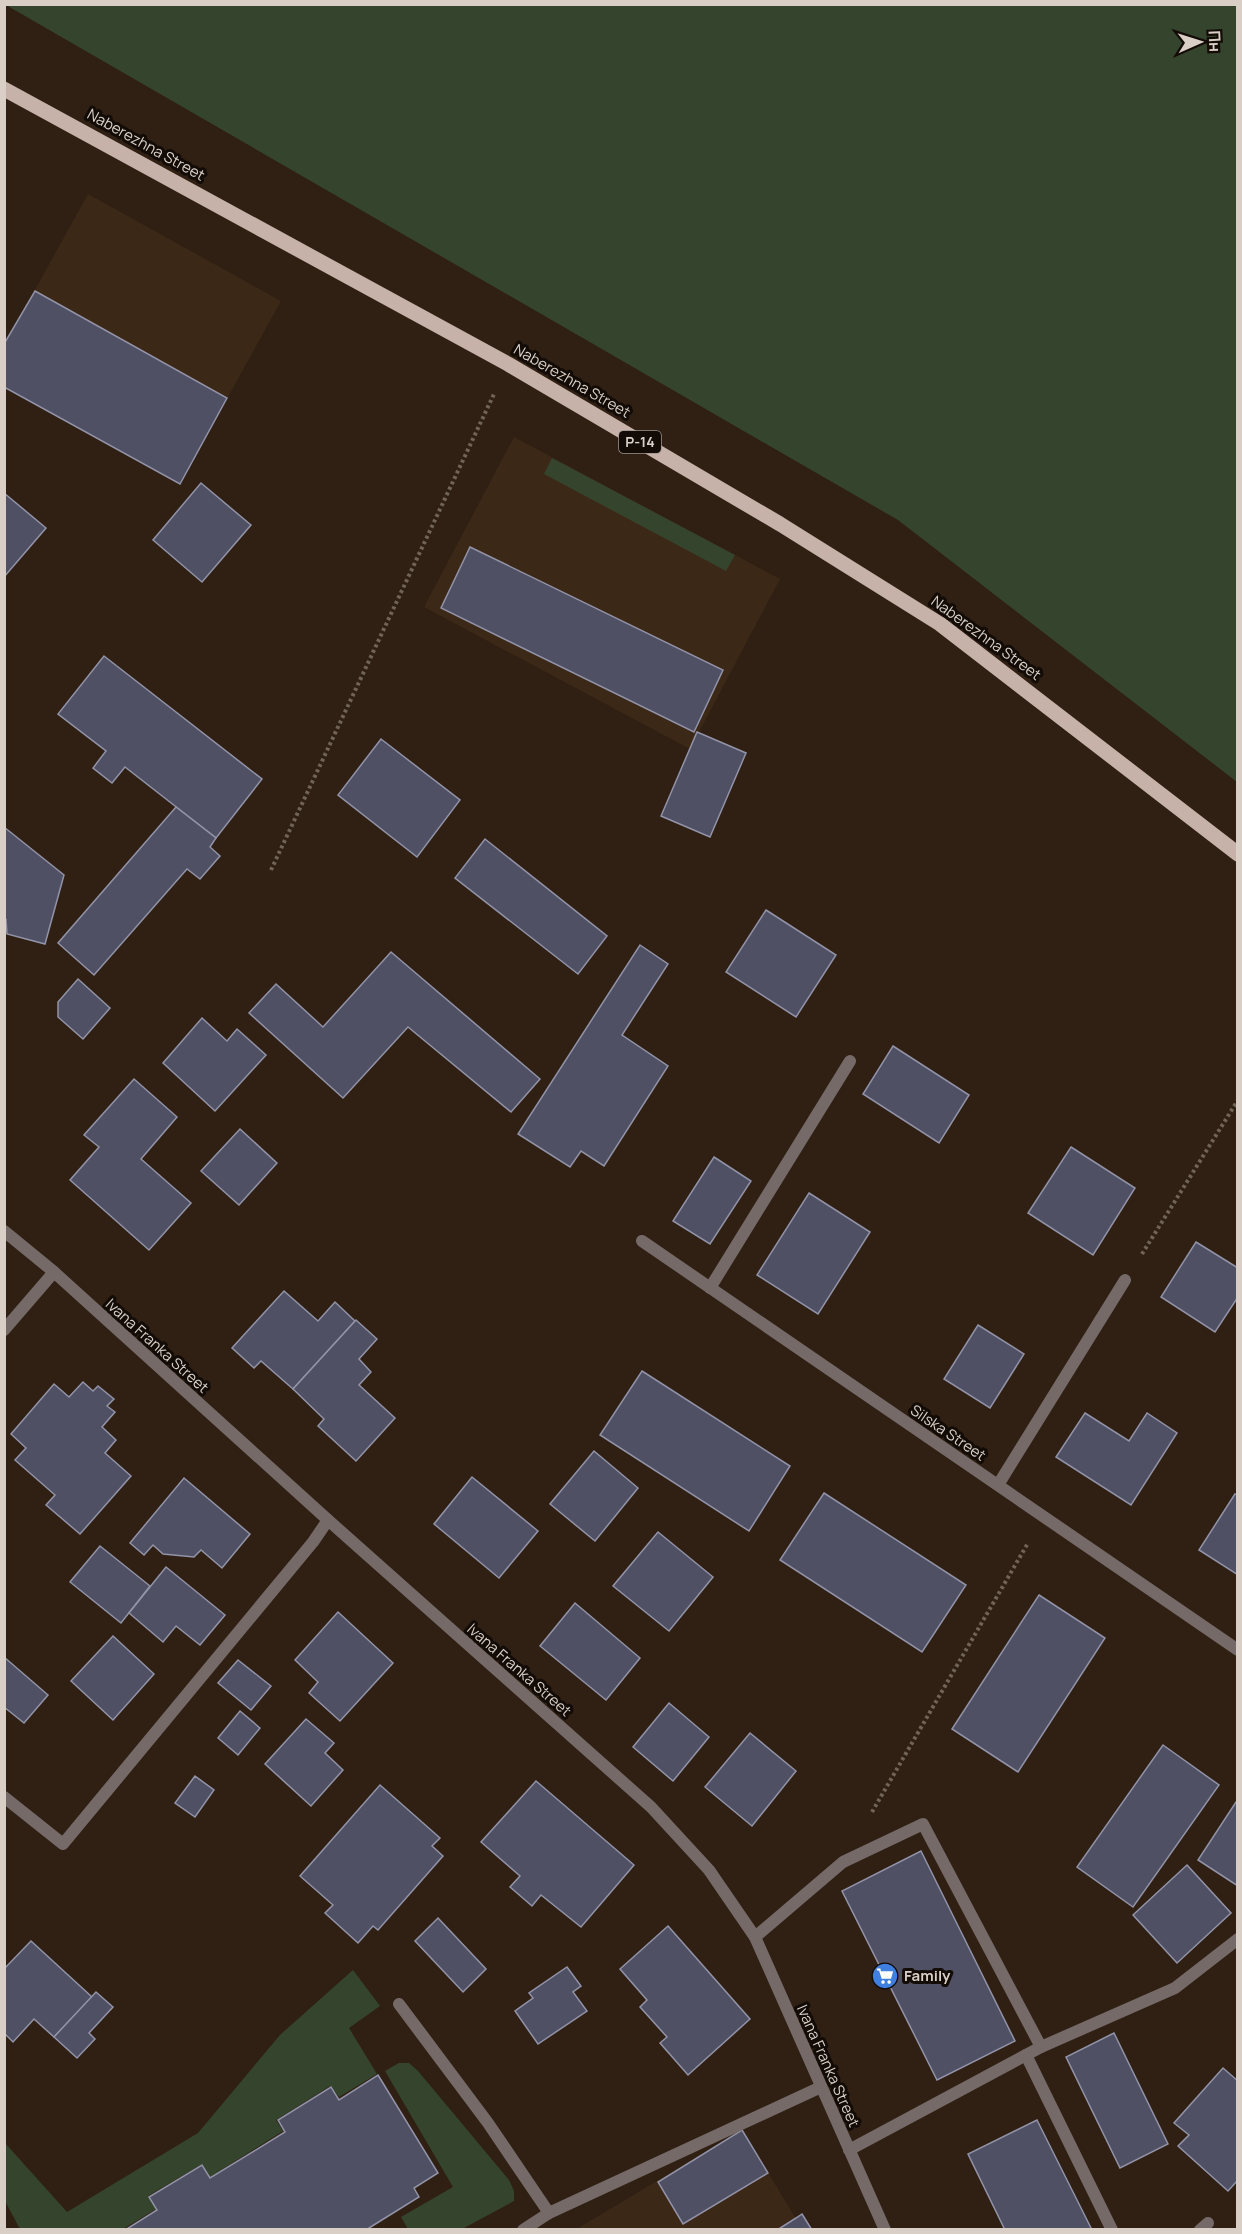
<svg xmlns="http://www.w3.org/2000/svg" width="1242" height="2234" font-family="Manrope,sans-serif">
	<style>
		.built { fill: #3c2817 }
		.green { fill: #35452d }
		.building { fill: #505064; stroke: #9293a8; stroke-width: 1.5 }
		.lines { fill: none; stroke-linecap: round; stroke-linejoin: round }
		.path { stroke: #706357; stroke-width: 4; stroke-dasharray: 3 3; stroke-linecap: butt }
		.service { stroke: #756a67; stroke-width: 12 }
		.minor { stroke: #756a67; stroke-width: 12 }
		.primary { stroke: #c7b2aa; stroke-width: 15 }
		.labels { text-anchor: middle; stroke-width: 6; stroke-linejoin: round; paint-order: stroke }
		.shield { fill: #120b06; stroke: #9d948d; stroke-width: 1.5 }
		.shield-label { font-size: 14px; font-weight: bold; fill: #d9cfc7 }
		.street-label { font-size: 15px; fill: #d9cfc7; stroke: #120b06 }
		.poi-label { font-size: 15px; font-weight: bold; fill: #d9cfc7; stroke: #120b06; text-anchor: start }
	</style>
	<rect width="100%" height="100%" fill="#2f2013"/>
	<g class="built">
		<path d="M88,194L281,301L180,484L5,387V344Z"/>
		<path d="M514,437L780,579L690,749L424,607Z"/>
		<path d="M742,2130L795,2217L802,2214L812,2229L575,2230Z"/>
	</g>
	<g class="green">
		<path d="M6,5H1237V782L898,520Z"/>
		<path d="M552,458L735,555L726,571L544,474Z"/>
		<path d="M353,1970L380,2006L349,2028L377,2074L339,2097L330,2086L276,2120L283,2131L210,2177L202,2164L148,2196L156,2209L123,2229H20L5,2201V2143L67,2212L198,2133L280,2035Z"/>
		<path d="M399,2063H409L418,2071L509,2180L514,2191V2201L462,2229H408L401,2217L453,2187L385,2071Z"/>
	</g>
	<g class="building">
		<path d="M35,291L227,398L180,484L4,387V344Z"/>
		<path d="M201,483L251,525L202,582L153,540Z"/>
		<path d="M4,493L46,528L4,577Z"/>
		<path d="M470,547L723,670L694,732L441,608Z"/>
		<path d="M104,656L262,779L216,838L125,767L112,783L93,768L106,751L58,714Z"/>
		<path d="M697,732L746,753L710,837L661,816Z"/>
		<path d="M381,739L460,800L417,857L338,795Z"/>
		<path d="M176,807L216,838L210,847L220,856L200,879L187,869L94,975L58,943Z"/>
		<path d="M4,827L64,875L45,944L7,934L6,920L4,922Z"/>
		<path d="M485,839L607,936L578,974L455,878Z"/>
		<path d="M766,910L836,955L796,1017L726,972Z"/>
		<path d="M640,945L668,964L622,1035L668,1066L604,1166L581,1151L570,1167L518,1134Z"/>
		<path d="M391,952L540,1079L511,1112L408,1027L343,1098L249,1013L276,984L323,1027Z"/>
		<path d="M78,979L110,1008L83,1039L58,1017V1002Z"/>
		<path d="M202,1018L227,1041L237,1029L266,1055L215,1111L163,1063Z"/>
		<path d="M893,1046L969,1095L939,1143L863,1094Z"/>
		<path d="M134,1079L177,1117L141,1159L191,1203L149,1250L70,1180L99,1147L84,1135Z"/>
		<path d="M240,1129L277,1163L239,1205L201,1171Z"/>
		<path d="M1071,1147L1135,1188L1093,1255L1028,1213Z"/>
		<path d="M714,1157L751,1181L710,1244L673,1221Z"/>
		<path d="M809,1193L870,1232L818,1314L757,1275Z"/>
		<path d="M1196,1242L1238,1268V1297L1215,1332L1161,1297Z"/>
		<path d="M284,1291L318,1321L335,1302L355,1321L293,1389L261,1361L254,1368L232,1348Z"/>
		<path d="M356,1320L377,1339L359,1359L371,1372L359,1385L395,1418L356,1461L318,1426L324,1419L293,1389Z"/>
		<path d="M978,1325L1024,1354L990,1408L944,1379Z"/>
		<path d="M642,1371L790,1466L749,1531L600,1435Z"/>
		<path d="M83,1382L93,1391L98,1386L114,1399L107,1406L115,1412L102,1427L116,1440L105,1453L131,1476L80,1534L46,1505L55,1495L15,1460L26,1448L11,1434L54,1384L69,1397Z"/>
		<path d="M1085,1413L1129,1441L1147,1413L1177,1433L1131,1505L1056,1457Z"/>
		<path d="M594,1451L638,1488L595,1541L550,1504Z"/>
		<path d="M472,1477L538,1531L499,1578L434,1524Z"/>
		<path d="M184,1478L250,1534L222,1568L201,1550L194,1557L163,1554L153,1545L144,1555L130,1543Z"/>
		<path d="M824,1493L966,1585L922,1652L780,1560Z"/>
		<path d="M1235,1494L1238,1495V1575L1199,1550Z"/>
		<path d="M658,1532L713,1577L669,1631L613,1586Z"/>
		<path d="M100,1546L150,1586L121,1623L70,1582Z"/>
		<path d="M166,1567L225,1615L200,1645L176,1626L163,1642L129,1613Z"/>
		<path d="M1039,1595L1105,1638L1018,1772L952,1729Z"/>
		<path d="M575,1603L640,1658L606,1700L540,1646Z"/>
		<path d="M338,1612L393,1663L340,1721L309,1693L318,1682L295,1660Z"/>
		<path d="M113,1636L154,1674L113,1720L71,1681Z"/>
		<path d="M4,1657L48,1695L24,1723L4,1707Z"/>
		<path d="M238,1660L271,1686L251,1710L218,1683Z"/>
		<path d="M669,1703L709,1737L673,1781L633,1747Z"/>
		<path d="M240,1711L260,1728L238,1755L218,1738Z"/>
		<path d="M306,1719L334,1743L325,1753L343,1770L311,1806L265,1764Z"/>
		<path d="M750,1733L796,1771L752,1826L705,1787Z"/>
		<path d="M1163,1745L1219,1785L1133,1907L1077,1867Z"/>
		<path d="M195,1776L214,1790L195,1817L175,1803Z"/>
		<path d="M536,1781L634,1865L581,1927L541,1895L532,1906L510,1887L520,1876L481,1842Z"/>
		<path d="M380,1785L440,1838L432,1846L443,1856L378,1930L373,1926L358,1943L325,1913L333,1905L300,1876Z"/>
		<path d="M1238,1799V1886L1198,1860Z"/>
		<path d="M921,1851L1015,2041L937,2080L842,1891Z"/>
		<path d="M1187,1865L1231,1913L1177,1963L1133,1915Z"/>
		<path d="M438,1918L486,1969L463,1992L415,1941Z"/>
		<path d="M668,1926L750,2019L688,2075L660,2043L667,2037L640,2007L647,2000L620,1969Z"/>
		<path d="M31,1941L92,1997L54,2037L34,2019L13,2042L4,2033V1969Z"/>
		<path d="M567,1967L581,1986L573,1992L587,2011L538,2044L515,2011L533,1998L529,1993Z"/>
		<path d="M96,1992L113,2007L89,2033L95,2039L77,2058L54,2037Z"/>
		<path d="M1114,2033L1168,2144L1120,2168L1066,2057Z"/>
		<path d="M1223,2068L1238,2081V2180L1228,2191L1178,2146L1189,2135L1174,2123Z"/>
		<path d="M378,2075L438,2173L414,2188L419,2197L377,2223L366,2230H125L157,2210L149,2197L202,2165L210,2178L285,2132L278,2120L331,2087L339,2100Z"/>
		<path d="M1037,2120L1092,2230H1005L968,2154Z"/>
		<path d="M742,2130L768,2173L683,2224L658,2182Z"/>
		<path d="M802,2214L812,2230H777L796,2218Z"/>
	</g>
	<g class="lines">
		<g class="path">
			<path d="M271,870L494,394"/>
			<path d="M1142,1254L1238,1100"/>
			<path d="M872,1812L1028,1543"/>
		</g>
		<g class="service">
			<path d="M710,1288L850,1061"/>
			<path d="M4,1330L54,1272"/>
			<path d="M998,1485L1125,1280"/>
			<path d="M4,1797L63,1844L313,1542L328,1520"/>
			<path d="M755,1937L843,1862L923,1824L1041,2047L849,2150"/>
			<path d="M399,2004L488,2123L549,2213"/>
			<path d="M1041,2047L1175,1988L1238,1939"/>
			<path d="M1026,2055L1112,2230"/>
			<path d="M523,2230L549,2213L821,2087"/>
			<path d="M1200,2230L1208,2223"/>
		</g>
		<g class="minor">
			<path d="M4,1231L54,1272L328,1520L651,1807L709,1870L755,1937L885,2230"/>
			<path d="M642,1241L1238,1650"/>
		</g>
		<path class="primary" d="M4,89L508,364L780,524L940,624L1238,854"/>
	</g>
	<defs>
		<g id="supermarket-disc" transform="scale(1.35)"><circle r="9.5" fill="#3f7fe0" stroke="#120b06"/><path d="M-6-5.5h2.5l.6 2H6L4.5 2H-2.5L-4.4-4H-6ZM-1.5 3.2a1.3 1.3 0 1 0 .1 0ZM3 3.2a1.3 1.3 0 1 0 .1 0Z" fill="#fff"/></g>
	</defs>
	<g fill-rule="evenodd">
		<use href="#supermarket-disc" x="885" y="1976"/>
	</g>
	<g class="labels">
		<rect class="shield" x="619" y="431" width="42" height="22" rx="4.5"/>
		<g class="shield-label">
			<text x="640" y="447">Р-14</text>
		</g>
		<g class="street-label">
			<text transform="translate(146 145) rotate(29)" y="5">Naberezhna Street</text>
			<text transform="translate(572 381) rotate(30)" y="5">Naberezhna Street</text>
			<text transform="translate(986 638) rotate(36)" y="5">Naberezhna Street</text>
			<text transform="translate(157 1346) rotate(42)" y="5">Ivana Franka Street</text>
			<text transform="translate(948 1433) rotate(34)" y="5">Silska Street</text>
			<text transform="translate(519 1670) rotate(41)" y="5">Ivana Franka Street</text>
			<text transform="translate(828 2066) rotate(66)" y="5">Ivana Franka Street</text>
		</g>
		<g class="poi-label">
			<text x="904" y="1981">Family</text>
		</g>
	</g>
	<rect width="1242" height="2234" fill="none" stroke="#d9cfc7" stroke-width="12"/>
	<g transform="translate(1200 42) rotate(87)" stroke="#120b06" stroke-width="4.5" paint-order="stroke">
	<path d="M0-4.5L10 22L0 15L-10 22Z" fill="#d9cfc7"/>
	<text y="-9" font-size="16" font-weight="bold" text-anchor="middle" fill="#d9cfc7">Пн</text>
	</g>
</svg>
